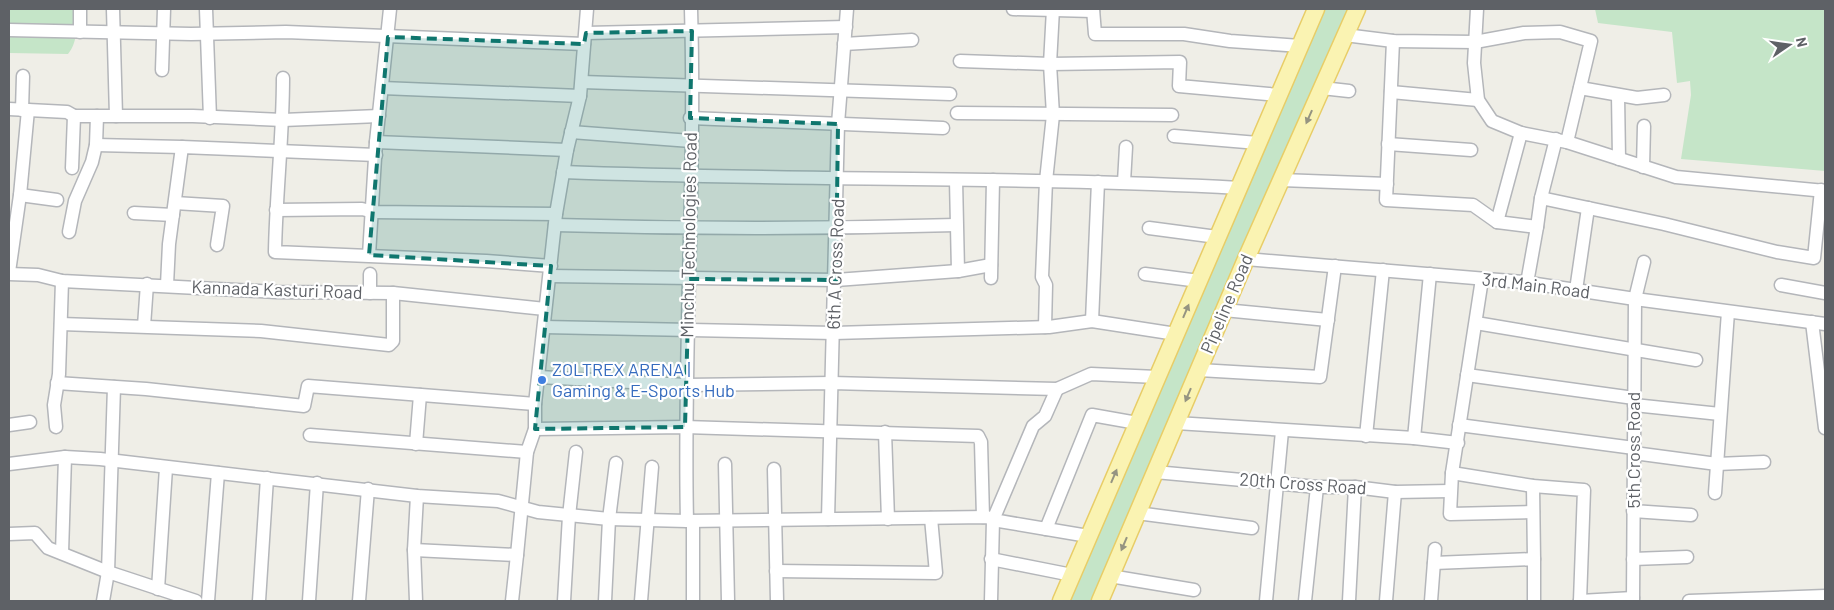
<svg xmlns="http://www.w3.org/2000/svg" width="1834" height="610" font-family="Barlow,sans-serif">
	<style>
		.green { fill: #c5e5c8 }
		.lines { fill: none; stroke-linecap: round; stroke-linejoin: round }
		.minor-casing { stroke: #b4b6ba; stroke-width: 15 }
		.major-casing { stroke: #e8cd67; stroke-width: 19 }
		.minor { stroke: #fff; stroke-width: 12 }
		.major { stroke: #faf3b2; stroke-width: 16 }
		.oneway { fill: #959481 }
		.marked { fill: #0f766e; fill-opacity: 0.2; stroke: #0f766e; stroke-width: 4; stroke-dasharray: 10 6; stroke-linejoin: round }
		.shop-dot { fill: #3f7fe0; stroke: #fff; stroke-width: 2 }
		.labels { text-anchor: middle; stroke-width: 4.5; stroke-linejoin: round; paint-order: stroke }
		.street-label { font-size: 18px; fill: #5e6166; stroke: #fff }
		.shop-label { font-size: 18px; fill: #366cbe; stroke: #fff; text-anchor: start }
	</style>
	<rect width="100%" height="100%" fill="#efeee7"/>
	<g class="green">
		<path d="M9,9H76C76,24 79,41 68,54L9,53Z"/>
		<path d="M1318,9H1348L1096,601H1064Z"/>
		<path d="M1595,9H1825V171L1681,159L1691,95L1690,81L1677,83L1672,32L1598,23Z"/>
	</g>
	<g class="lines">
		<g class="minor-casing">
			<g id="minor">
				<path d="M113,9L116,116"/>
				<path d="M206,9L210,118"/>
				<path d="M1013,9L1093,11"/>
				<path d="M1093,9L1095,34H1184L1230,41L1300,46"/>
				<path d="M1477,9L1474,63L1478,100L1492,121L1521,133L1567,142L1676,177L1825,191"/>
				<path d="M9,30L191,34L286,32L584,44"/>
				<path d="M80,32V9"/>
				<path d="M586,33L846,27"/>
				<path d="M1345,35L1393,41L1475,42L1524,33L1560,32L1591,41L1567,142"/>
				<path d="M1393,41L1386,200L1473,205L1497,222L1537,227L1541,198L1664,224L1777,252L1814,258L1821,190"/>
				<path d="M844,44L912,40"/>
				<path d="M960,61L1050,64L1180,62L1179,86L1279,95"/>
				<path d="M162,70L164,9"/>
				<path d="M283,78C283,136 276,194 275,252L486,261L551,266"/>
				<path d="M582,82L950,94"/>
				<path d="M382,88L580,96"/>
				<path d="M1322,88L1349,91"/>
				<path d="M1580,88L1637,98L1664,95"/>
				<path d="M1391,92L1478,100"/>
				<path d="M1618,95L1619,159"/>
				<path d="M9,109L67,112L74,116"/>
				<path d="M22,110L23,76"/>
				<path d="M957,113L1172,115"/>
				<path d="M690,118L943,128"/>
				<path d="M571,132L691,141"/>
				<path d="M1174,136L1258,143"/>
				<path d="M376,142L567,150"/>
				<path d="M1388,144L1471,150"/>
				<path d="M96,145L182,147"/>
				<path d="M1643,167L1644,126"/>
				<path d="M72,168L74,116H193L283,120L379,116"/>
				<path d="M563,172C788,181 1014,176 1239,188"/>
				<path d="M956,180L958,271"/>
				<path d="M1281,180L1387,184"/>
				<path d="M1124,182L1126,147"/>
				<path d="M20,195L57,200"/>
				<path d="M1541,198L1556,139"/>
				<path d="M175,203L223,206L217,245"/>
				<path d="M276,210L362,209L374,212L556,214"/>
				<path d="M134,213L173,215"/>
				<path d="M1497,222L1521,133"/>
				<path d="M555,225C689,229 822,229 956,225"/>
				<path d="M1149,228L1217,237"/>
				<path d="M69,232L75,201L92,162L96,145L97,116"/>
				<path d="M369,255L376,142L390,9"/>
				<path d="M1246,259L1523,282L1635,299L1825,324"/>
				<path d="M9,272L20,195L28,110"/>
				<path d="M9,274L38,275L62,281L277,292L393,293L545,309"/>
				<path d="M1145,274L1199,281"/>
				<path d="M550,276L836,280L958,271L991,265"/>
				<path d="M991,278L993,180"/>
				<path d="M1482,279L1452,473L1450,514L1533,512"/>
				<path d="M1527,283L1537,227"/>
				<path d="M167,285L169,244L182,147L376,155"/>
				<path d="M1781,285L1825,293"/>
				<path d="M1576,290L1588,208"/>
				<path d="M370,293V274"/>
				<path d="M1224,310L1328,320"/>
				<path d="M1092,321L1098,182"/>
				<path d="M1812,322L1825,428"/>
				<path d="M1476,323L1696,360"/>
				<path d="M61,324L261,331L389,345L393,341V293"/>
				<path d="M144,326L147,284"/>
				<path d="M544,327L834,333L1049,327L1092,321L1176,334"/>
				<path d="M1045,327L1046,285L1042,277L1046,181L1053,115L1050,64L1053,9"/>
				<path d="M1199,370L1320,377L1335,266"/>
				<path d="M1467,375L1634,398"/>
				<path d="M539,377L686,385L832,383L1057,389L1091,374L1157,377"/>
				<path d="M57,383L146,389L304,406L308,386L535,404"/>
				<path d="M1057,389L1045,416L1033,426L993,520L1088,536"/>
				<path d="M1634,405L1720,414"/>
				<path d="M1176,423L1414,438L1430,274"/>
				<path d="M9,425L30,422"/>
				<path d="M1459,425L1634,448"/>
				<path d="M56,427L54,405L59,374L62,281"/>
				<path d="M535,429L685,427L978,436L981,442L983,517"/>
				<path d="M885,432L888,519"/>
				<path d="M310,435L527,452"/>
				<path d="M1366,436L1383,270"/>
				<path d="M1414,438L1458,443"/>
				<path d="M416,444L420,395"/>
				<path d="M1634,453L1717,464L1764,462"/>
				<path d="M9,464L65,457L100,459L417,496L498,501L538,512L609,519L687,521L987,517L993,520L991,601"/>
				<path d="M725,464L728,601"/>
				<path d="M774,469L777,601"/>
				<path d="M1155,472L1317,487H1355L1395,492L1450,491"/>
				<path d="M1452,473L1533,486L1584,490L1580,601"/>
				<path d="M1533,486L1534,559"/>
				<path d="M1715,493L1728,312"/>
				<path d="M1633,511L1691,515"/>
				<path d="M1137,513L1252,528"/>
				<path d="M828,519L838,124L847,9"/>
				<path d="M687,521C683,351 696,180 691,9"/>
				<path d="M1046,529L1092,415L1137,423"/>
				<path d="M9,534L35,533L48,548L108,572L196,601"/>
				<path d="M414,550L517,555L527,452L535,429V404L556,214L567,150L580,96L587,9"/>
				<path d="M62,553L65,457"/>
				<path d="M991,559L1072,575"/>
				<path d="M1633,559L1687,557"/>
				<path d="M1434,563L1534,559V601"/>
				<path d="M776,571L936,573L931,518"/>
				<path d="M1110,576L1194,590"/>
				<path d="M158,589L166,468"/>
				<path d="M103,601L108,572L114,387"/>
				<path d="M208,601L218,473"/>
				<path d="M259,601L267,478"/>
				<path d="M309,601L317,483"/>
				<path d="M359,601L368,489"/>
				<path d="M416,601L414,550L417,496"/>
				<path d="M512,601L517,555"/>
				<path d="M564,601L569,516L576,452"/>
				<path d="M605,601L609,519L616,463"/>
				<path d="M641,601L652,467"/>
				<path d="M693,601V521"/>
				<path d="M1266,601L1282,431"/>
				<path d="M1305,601L1317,487"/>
				<path d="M1349,601L1355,487"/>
				<path d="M1386,601L1395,492"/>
				<path d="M1431,601L1435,549"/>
				<path d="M1580,601L1633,598"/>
				<path d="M1633,601L1635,299L1644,262"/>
				<path d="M1689,601L1825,596"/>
			</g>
		</g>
		<g class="major-casing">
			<g id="major">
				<path d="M1061,601L1316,9"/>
				<path d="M1100,601L1246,259L1357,9"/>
			</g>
		</g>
		<use href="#minor" class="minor"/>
		<use href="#major" class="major"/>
	</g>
	<defs><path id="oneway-solid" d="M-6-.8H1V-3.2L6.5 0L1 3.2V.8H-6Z" transform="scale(1.25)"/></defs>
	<g class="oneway">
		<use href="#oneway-solid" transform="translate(1309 117) rotate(114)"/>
		<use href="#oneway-solid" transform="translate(1186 311) rotate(-67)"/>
		<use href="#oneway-solid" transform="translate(1188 395) rotate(113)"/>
		<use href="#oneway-solid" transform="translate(1114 476) rotate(-67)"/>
		<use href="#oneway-solid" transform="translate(1124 544) rotate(113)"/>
	</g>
	<path class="marked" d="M692,31L690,118L838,124L836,280L689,279L685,427L535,429L551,266L369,255L388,37L584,44L586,33Z"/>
	<circle class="shop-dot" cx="542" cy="380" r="5"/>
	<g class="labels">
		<g class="street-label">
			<text transform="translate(689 235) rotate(-89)" y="6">Minchu Technologies Road</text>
			<text transform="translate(836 264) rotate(-88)" y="6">6th A Cross Road</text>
			<text transform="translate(1536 286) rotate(7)" y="6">3rd Main Road</text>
			<text transform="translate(277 290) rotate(2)" y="6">Kannada Kasturi Road</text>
			<text transform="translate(1227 304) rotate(-67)" y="6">Pipeline Road</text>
			<text transform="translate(1634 450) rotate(-90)" y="6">5th Cross Road</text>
			<text transform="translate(1303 484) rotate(4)" y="6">20th Cross Road</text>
		</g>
		<g class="shop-label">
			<text x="552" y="376">ZOLTREX ARENA |<tspan x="552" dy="21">Gaming &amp; E-Sports Hub</tspan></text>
		</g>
	</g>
	<rect width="1834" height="610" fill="none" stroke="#5e6166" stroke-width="20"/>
	<g transform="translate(1789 45) rotate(77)" stroke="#ffffff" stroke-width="4" paint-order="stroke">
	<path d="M0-4L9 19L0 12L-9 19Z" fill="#5e6166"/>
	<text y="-8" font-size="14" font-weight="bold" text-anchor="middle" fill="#5e6166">N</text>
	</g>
</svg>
